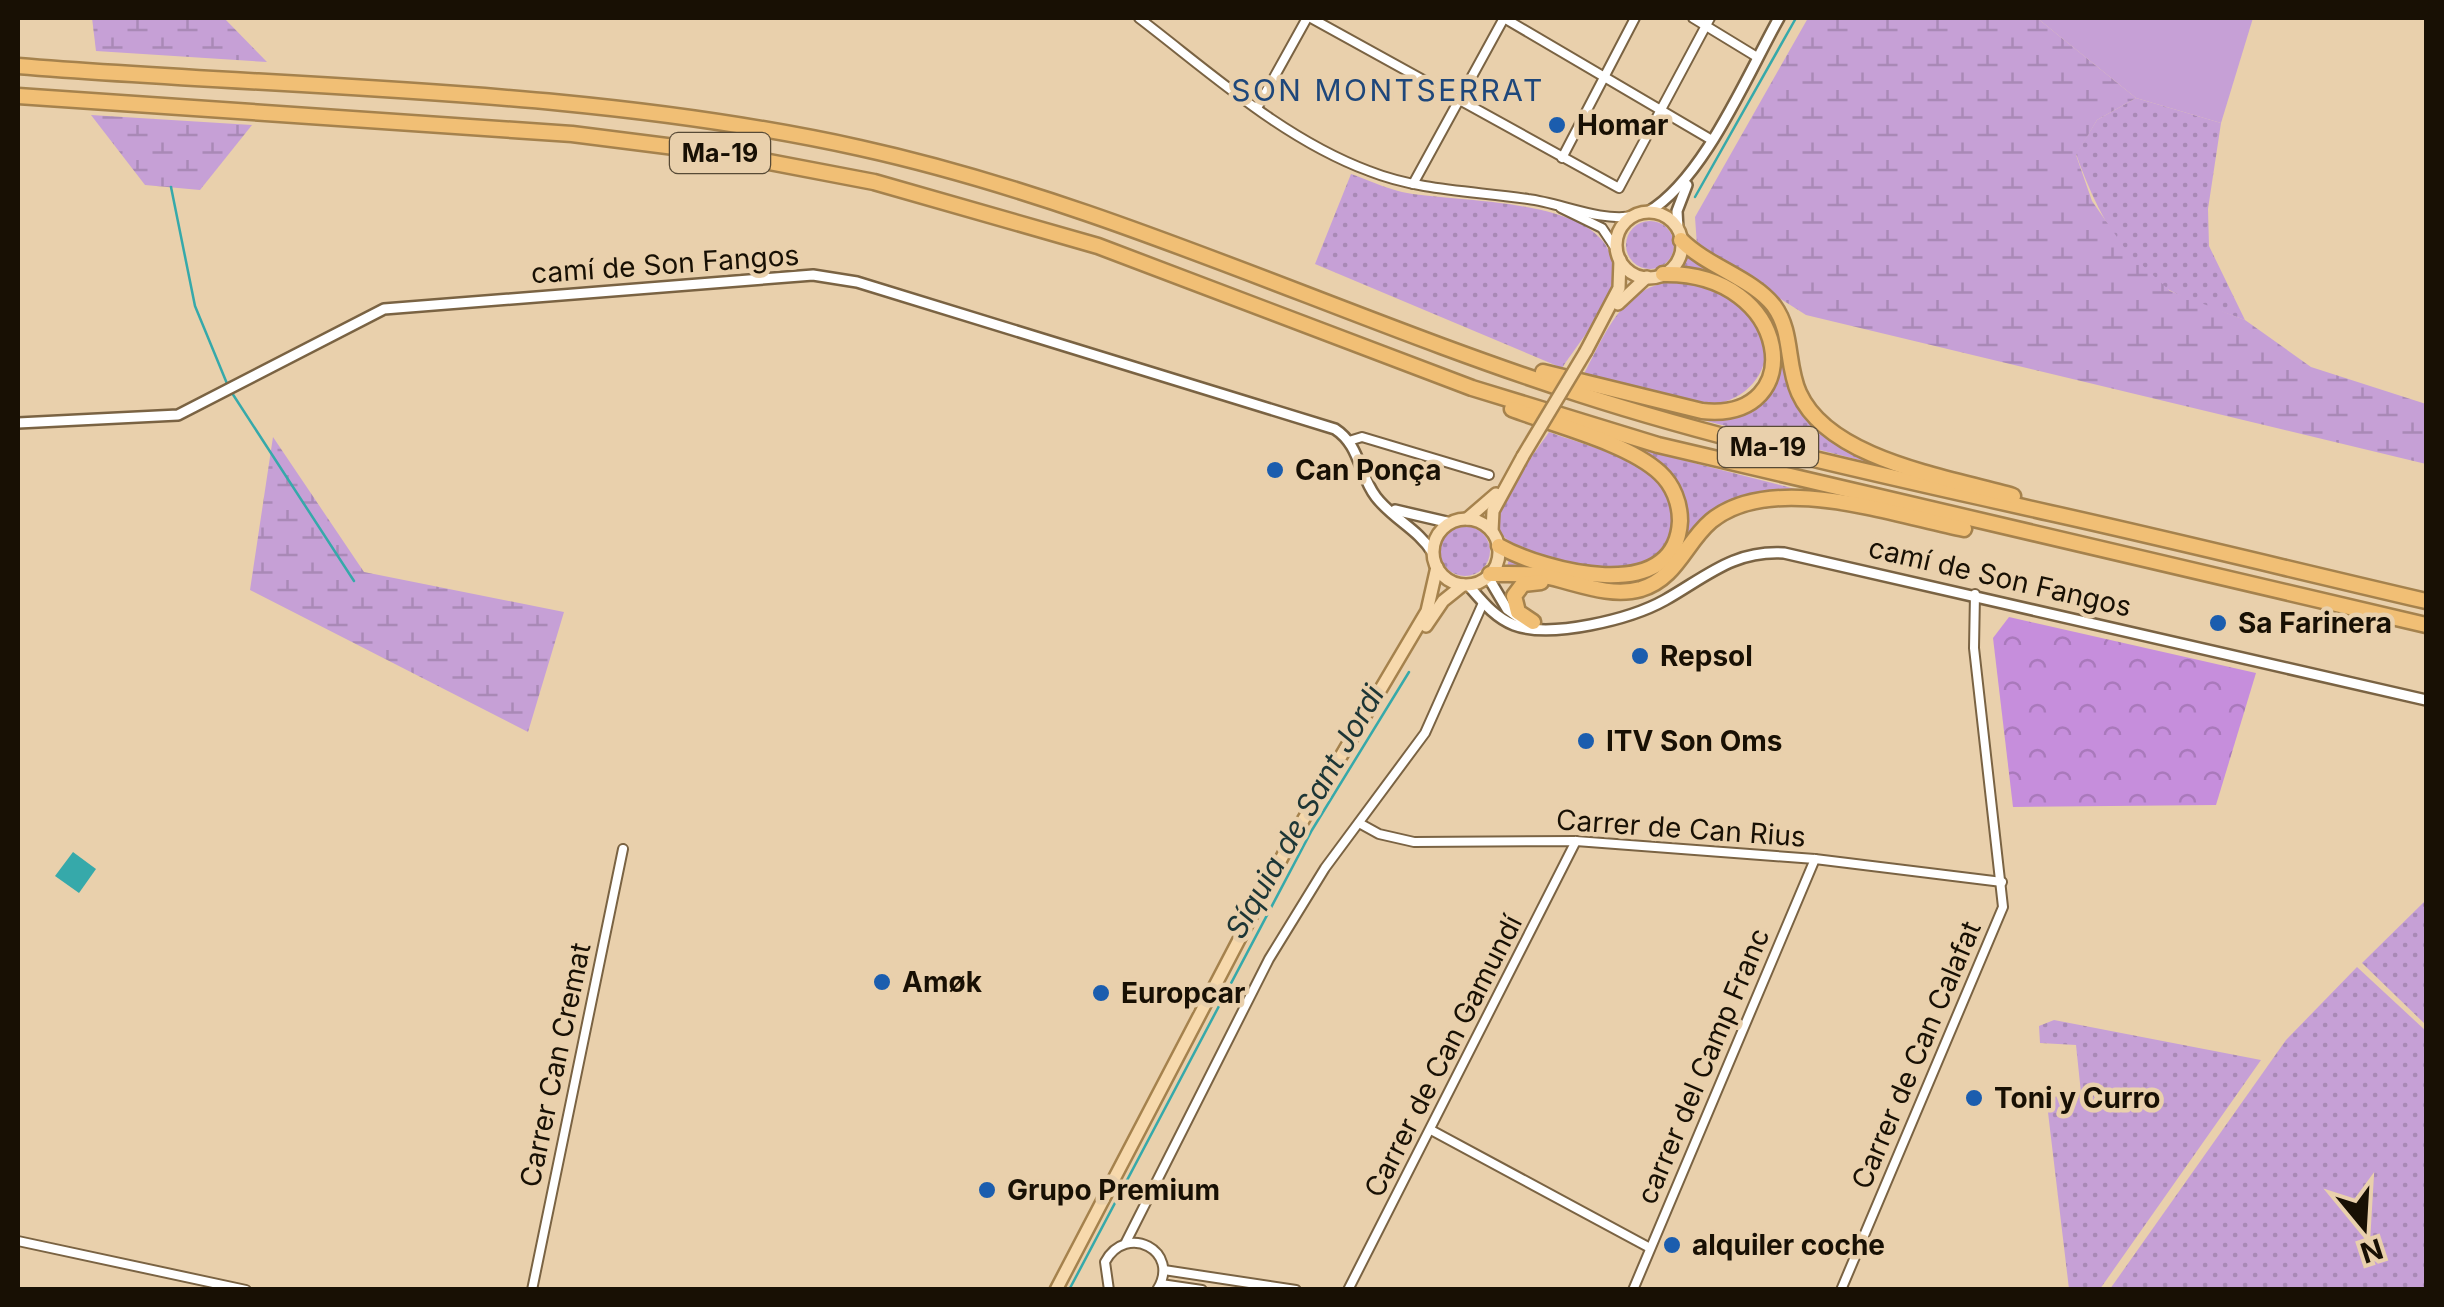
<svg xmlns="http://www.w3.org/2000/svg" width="2444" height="1307" font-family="Inter,sans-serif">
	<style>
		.grass { fill: url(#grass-dots) }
		.forest { fill: url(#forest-crowns) }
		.wetland { fill: url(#wetland-marsh) }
		.park { fill: #c6a0d6 }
		.water { fill: #36a9aa }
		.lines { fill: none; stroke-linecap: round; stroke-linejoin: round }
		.stream { stroke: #36a9aa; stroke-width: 2.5 }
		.minor-casing { stroke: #7a6343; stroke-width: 12 }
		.tertiary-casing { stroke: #7a6343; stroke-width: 14 }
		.primary-casing { stroke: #a5824d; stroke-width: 16 }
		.motorway-casing { stroke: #a5824d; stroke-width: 19 }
		.minor { stroke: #fff; stroke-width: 8 }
		.tertiary { stroke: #fff; stroke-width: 9 }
		.primary { stroke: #f7d9ac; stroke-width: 11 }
		.motorway { stroke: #f1bf75; stroke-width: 14 }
		.primary-bridge-casing { stroke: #a5824d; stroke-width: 16; stroke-linecap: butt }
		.primary-bridge { stroke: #f7d9ac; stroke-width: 11 }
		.poi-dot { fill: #1b5dae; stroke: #e9d0ac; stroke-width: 4 }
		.labels { text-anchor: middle; stroke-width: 9; stroke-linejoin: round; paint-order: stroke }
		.shield { fill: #e9d0ac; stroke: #574a36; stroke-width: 2.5 }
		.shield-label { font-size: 25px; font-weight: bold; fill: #181004 }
		.poi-label { font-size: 28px; font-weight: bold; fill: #181004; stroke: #e9d0ac; text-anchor: start }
		.street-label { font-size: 28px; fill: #181004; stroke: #e9d0ac }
		.neighbourhood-label { font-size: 30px; letter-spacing: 2.5px; fill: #1e477b; stroke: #e9d0ac }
		.water-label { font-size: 30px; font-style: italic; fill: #1d3636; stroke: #e9d0ac }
	</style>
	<defs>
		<pattern id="grass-dots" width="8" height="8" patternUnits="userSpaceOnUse" patternTransform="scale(2.5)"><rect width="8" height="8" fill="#c6a0d6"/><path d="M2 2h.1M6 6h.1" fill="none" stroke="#a989b6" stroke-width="1.8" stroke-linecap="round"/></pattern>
		<pattern id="forest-crowns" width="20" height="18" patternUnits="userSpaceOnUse" patternTransform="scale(2.5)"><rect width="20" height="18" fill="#c68edc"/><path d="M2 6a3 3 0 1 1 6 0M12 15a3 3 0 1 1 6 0" fill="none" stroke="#a979bb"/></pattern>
		<pattern id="wetland-marsh" width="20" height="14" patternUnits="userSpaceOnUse" patternTransform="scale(2.5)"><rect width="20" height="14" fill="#c6a0d6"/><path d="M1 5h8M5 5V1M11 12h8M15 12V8" fill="none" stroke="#a989b6"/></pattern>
	</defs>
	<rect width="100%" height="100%" fill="#e9d0ac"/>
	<g class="grass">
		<path d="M2136,98L2221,123L2208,209L2209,246L2245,320C2222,311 2195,304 2173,292C2123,266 2094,205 2076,154L2097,120Z"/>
		<path d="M1351,174C1368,180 1385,188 1402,192C1455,204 1618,194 1613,274C1611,306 1579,342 1562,368L1315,264Z"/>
		<circle cx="1650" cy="245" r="24"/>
		<path d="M1687,255C1708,278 1745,282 1765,306C1797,343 1776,393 1819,431C1848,457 1900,456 1922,476L1675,413L1733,415C1746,402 1768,386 1777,369C1803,321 1718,269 1679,269Z"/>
		<path d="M1677,281C1698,285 1725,294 1742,307C1789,344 1760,402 1707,405L1583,376C1606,333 1622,285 1677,281Z"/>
		<path d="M1549,432C1591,448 1694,469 1669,535C1664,548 1651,562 1637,567C1613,574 1499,554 1498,526C1496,502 1535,453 1549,432Z"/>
		<path d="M1612,442L1807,492C1779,495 1746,493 1721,507C1678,531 1678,581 1618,586L1507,567L1509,559C1557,574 1627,599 1668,561L1681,493Z"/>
		<circle cx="1465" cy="551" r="25"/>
		<path d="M2426,900V1025L2362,963Z"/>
		<path d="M2357,967L2426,1031V1289H2110L2286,1040Z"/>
		<path d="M2054,1020L2261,1060L2100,1289H2069L2047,1104L2054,1097L2081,1093L2076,1045L2040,1043L2039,1026Z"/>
	</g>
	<path class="forest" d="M2009,617L2256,673L2216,805L2013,807L1993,638Z"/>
	<g class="wetland">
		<path d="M92,18H224L267,62L96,51Z"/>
		<path d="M1808,18H2037L2136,98L2097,120L2076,155L2092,201L2126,250L2170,291L2245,320L2311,367L2426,404V464L1806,315L1697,246L1695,217Z"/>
		<path d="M91,115L252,125L200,190L145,185Z"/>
		<path d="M273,437L364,572L564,612L528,732L250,590Z"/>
	</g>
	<path class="park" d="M2037,18H2253L2221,123L2136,98Z"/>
	<path class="water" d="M73,852L96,869L79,893L55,876Z"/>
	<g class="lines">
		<g class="stream">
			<path d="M171,187L195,306L228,386"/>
			<path d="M1695,197L1796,18"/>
			<path d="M232,393L354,581"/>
			<path d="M1069,1290L1312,830L1409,672"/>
		</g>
		<g class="minor-casing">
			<g id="minor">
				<path d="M1139,18C1211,73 1283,139 1369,171C1419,191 1475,191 1528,199C1561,203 1599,222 1633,216"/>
				<path d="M1311,18L1619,188L1710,18"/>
				<path d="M1504,18L1710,139"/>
				<path d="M1693,18L1757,57"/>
				<path d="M1257,108L1307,18"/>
				<path d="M1562,158L1635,18"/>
				<path d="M1413,184L1504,18"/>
				<path d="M1561,208L1602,228L1616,249"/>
				<path d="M1349,441L1362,437L1489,475"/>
				<path d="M1359,823L1379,834L1414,842L1576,841L1815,859L2002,882"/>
				<path d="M1431,1130L1650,1248"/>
				<path d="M18,1241L246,1290"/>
				<path d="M1126,1242L1269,959L1325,868L1425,733L1483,603"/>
				<path d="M1164,1270L1296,1290"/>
				<path d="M1161,1284L1202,1290"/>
				<path d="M532,1290L623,849"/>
				<path d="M1109,1290L1105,1262C1126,1222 1182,1251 1157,1290"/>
				<path d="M1348,1290L1576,841"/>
				<path d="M1633,1290L1815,859"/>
				<path d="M1841,1290L2003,907L1974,648L1975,594"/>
			</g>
		</g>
		<g class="tertiary-casing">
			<g id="tertiary">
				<path d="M1648,212C1704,179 1747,75 1779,18"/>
				<path d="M1678,230L1677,211L1687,185"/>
				<path d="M18,423L178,415L384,309L813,275L857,282L1335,429C1360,445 1359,475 1376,497C1393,519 1418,529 1433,553"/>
				<path d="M1395,510L1451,523"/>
				<path d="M1488,577L1507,609L1521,619"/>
				<path d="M1468,585C1482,601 1494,617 1514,625C1551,639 1631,619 1665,600C1706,577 1733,550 1784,553L2426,700"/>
			</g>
		</g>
		<g class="primary-casing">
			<g id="primary">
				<circle cx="1649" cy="245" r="33"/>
				<path d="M1618,304L1647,277"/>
				<path d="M1586,351L1619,288L1620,260"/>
				<path d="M1467,519L1496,494"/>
				<circle cx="1466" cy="552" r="33"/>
				<path d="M1492,531L1493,511L1523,456"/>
				<path d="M1426,626L1443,601L1463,585"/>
				<path d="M1056,1290L1289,844L1427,611L1437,567"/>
			</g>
		</g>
		<g class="motorway-casing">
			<g id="motorway">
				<path d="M18,66C299,89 584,87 860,148C1109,203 1337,316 1579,394C1733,444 1892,477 2050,513C2176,541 2301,572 2426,601"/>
				<path d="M18,96L572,134L722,153L874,182L1098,246L1472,388L1658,445L2426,625"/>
				<path d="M1681,240C1708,267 1752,278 1774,306C1793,332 1786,365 1799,393C1829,460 1948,477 2013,496"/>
				<path d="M1543,372L1702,411C1811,423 1792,271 1663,274"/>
				<path d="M1499,546C1544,571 1676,607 1680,521C1680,503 1673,485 1660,473C1628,443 1554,425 1512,409"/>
				<path d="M1490,574C1508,574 1526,573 1544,576C1575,582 1609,598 1641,589C1677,578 1685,543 1711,521C1772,471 1894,515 1964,529"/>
				<path d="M1533,622L1518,612L1514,596L1523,584L1541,582"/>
			</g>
		</g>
		<use href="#minor" class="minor"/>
		<use href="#tertiary" class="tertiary"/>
		<use href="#primary" class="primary"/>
		<use href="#motorway" class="motorway"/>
		<g class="primary-bridge-casing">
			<path id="primary-bridge" d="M1523,456L1586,351"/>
		</g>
		<use href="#primary-bridge" class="primary-bridge"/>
	</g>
	<g class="poi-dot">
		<circle cx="1557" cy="125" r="10"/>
		<circle cx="1275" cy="470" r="10"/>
		<circle cx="2218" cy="623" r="10"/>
		<circle cx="1640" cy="656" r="10"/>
		<circle cx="1586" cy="741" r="10"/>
		<circle cx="882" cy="982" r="10"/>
		<circle cx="1101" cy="993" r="10"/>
		<circle cx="1974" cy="1098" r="10"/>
		<circle cx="987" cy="1190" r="10"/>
		<circle cx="1672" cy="1245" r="10"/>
	</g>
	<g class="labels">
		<g class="shield">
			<rect x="670" y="133" width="100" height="40" rx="8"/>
			<rect x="1718" y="427" width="100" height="40" rx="8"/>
		</g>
		<g class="shield-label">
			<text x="720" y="162">Ma-19</text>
			<text x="1768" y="456">Ma-19</text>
		</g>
		<g class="poi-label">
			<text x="1577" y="135">Homar</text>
			<text x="1295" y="480">Can Ponça</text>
			<text x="2238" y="633">Sa Farinera</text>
			<text x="1660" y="666">Repsol</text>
			<text x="1606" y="751">ITV Son Oms</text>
			<text x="902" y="992">Amøk</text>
			<text x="1121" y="1003">Europcar</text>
			<text x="1994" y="1108">Toni y Curro</text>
			<text x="1007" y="1200">Grupo Premium</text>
			<text x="1692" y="1255">alquiler coche</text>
		</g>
		<g class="street-label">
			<text transform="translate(665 264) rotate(-4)" y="10">camí de Son Fangos</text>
			<text transform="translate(2000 577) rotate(13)" y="10">camí de Son Fangos</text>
			<text transform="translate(1681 828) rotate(4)" y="10">Carrer de Can Rius</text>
			<text transform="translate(1916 1055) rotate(-67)" y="10">Carrer de Can Calafat</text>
			<text transform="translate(1443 1056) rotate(-63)" y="10">Carrer de Can Gamundí</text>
			<text transform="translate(555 1065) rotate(-78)" y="10">Carrer Can Cremat</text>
			<text transform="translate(1703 1066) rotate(-67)" y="10">carrer del Camp Franc</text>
		</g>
		<g class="neighbourhood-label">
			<text x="1388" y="101">SON MONTSERRAT</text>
		</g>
		<g class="water-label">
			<text transform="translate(1305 812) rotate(-60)" y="10">Síquia de Sant Jordi</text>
		</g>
	</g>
	<rect width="2444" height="1307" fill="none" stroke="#181004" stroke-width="40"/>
	<g transform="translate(2364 1227) rotate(162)" stroke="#e9d0ac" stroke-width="8" paint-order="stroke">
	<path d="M0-8L18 38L0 25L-18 38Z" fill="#181004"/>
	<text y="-15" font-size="28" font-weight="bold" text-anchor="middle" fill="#181004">N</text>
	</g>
</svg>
